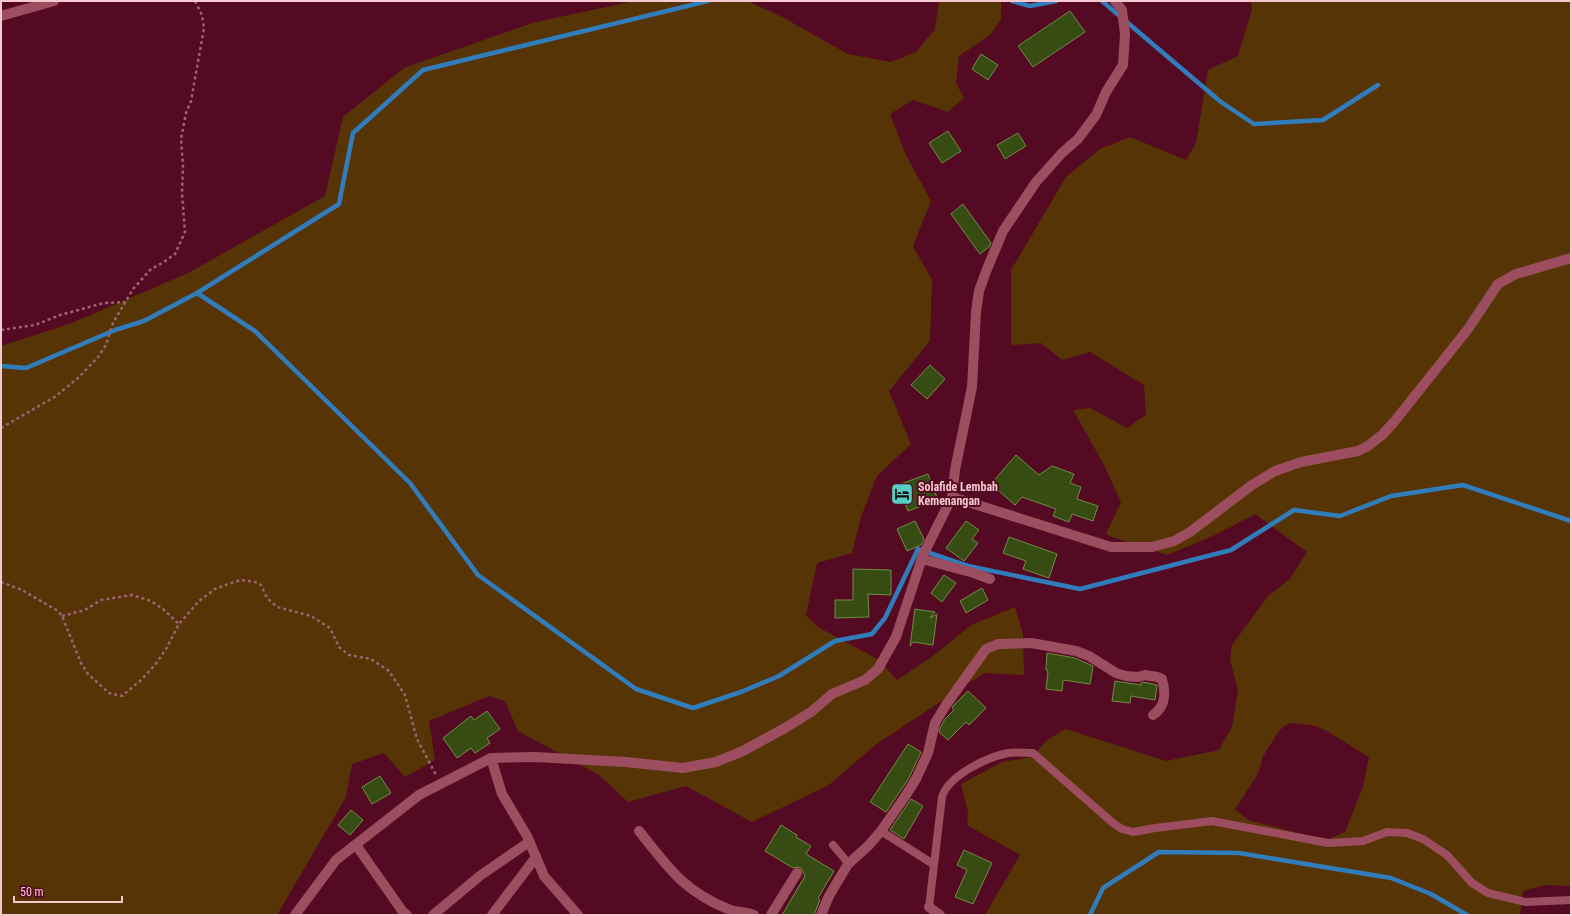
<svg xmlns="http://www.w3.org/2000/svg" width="1572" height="916" font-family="'Roboto Condensed',sans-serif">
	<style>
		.green { fill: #573406; fill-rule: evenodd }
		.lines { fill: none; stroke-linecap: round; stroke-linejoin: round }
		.stream { stroke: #317dbc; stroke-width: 4.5 }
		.building { fill: #374c13; stroke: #708d44 }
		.path { stroke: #9f6272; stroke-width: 2.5; stroke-dasharray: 3 3; stroke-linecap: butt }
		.service { stroke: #9c4d5f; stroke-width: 8 }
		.minor { stroke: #9c4d5f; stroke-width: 10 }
		.tertiary { stroke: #9c4d5f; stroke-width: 10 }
		.labels { text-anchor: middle; stroke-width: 4; stroke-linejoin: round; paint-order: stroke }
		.poi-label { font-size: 12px; font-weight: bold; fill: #f6c8cf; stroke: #540a23; text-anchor: start }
	</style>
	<rect width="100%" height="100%" fill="#540a23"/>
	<g class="green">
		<path d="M634,1H747L782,17L848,54L891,62L916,52L935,29L939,1H1001V20L990,35L959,56L956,83L964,98L948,112L913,100L890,114L906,155L931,201L913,246L932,280L930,341L889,391L911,444L877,476L861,517L852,553L817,563L806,615L818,627L879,660L897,680L933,656L971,625L1015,607L1023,634L1024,675L984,673L875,745L829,785L752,822L686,786L628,802L599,775L518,731L505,701L489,696L429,721L435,760L405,777L384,753L352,764L346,797L277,915H1V346L72,323L188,273L325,196L343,117L404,68L532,23Z"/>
		<path d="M1251,1H1571V886L1546,885L1523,891L1520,915H985L1020,855L967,825L968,812L961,784L1002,762L1032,757L1047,740L1066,729L1166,761L1219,750L1232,727L1238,690L1230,660L1232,645L1268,596L1290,579L1307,552L1255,514L1215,535L1167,555L1113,537L1106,534L1121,502L1103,463L1073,410L1090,408L1127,428L1146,415L1144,385L1090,352L1062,360L1041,343L1011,345V270L1066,177L1100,149L1130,137L1186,160L1196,143L1208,70L1238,56L1252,9ZM1291,723L1312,725L1325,730L1369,757L1363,787L1345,832L1326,840L1248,820L1235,809L1256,777L1261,765L1262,758L1279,731L1284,726Z"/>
	</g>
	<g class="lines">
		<g class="stream">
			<path d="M1012,1L1030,6L1056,1"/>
			<path d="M1102,1L1221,102L1254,124L1323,120L1378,85"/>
			<path d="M197,293L255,331L410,483L478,575L636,689L693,708L741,692L779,676L835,641L872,634L885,618L918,549L968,566L1080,589L1231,550L1294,510L1340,516L1391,496L1463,485L1571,521"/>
			<path d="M1,366L26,368L115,330L144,321L197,293L339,204L353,133L423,70L708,1"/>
			<path d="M1090,915L1103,888L1159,852L1239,853L1391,878L1431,894L1467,915"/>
		</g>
	</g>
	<g class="building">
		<path d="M1070,11L1085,32L1033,67L1018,46Z"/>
		<path d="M981,54L998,65L988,80L972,69Z"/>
		<path d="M948,131L961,151L942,163L929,143Z"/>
		<path d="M1018,133L1026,146L1005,159L997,145Z"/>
		<path d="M963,204L991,243L989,247L980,254L951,214Z"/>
		<path d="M930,365L945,379L927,399L911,385Z"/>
		<path d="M1016,455L1039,475L1052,466L1074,474L1070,483L1081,487L1077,499L1098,506L1093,521L1072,514L1069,522L1053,516L1056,509L1022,497L1015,505L991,484Z"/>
		<path d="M928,474L938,500L908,511L898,485Z"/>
		<path d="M915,521L924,539L921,545L907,551L897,529Z"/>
		<path d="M966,521L979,530L972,539L978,543L964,561L946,548Z"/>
		<path d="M1009,537L1057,554L1049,578L1023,569L1026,561L1003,553Z"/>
		<path d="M853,569L891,570V595L868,594L869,617L835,618V600H853Z"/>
		<path d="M944,575L956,583L942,602L931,593Z"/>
		<path d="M982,588L988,600L966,613L960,601Z"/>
		<path d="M915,609L935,612L930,618L937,614L933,645L913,642L910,646Z"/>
		<path d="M1047,653L1075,658L1093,666L1090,684L1063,680L1062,691L1046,689L1048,671L1046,670Z"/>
		<path d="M1115,681L1141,685V683L1143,682L1157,685L1155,700L1131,696L1130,703L1112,701Z"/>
		<path d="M968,691L986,708L969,725L966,722L948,740L939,732L941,726L945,719L954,710L952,708L953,706Z"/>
		<path d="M487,711L500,729L487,738L490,743L475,753L471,748L457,758L443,738L471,716L474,720Z"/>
		<path d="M908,744L921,752L909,778L886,812L870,802Z"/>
		<path d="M380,776L391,793L372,804L362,787Z"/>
		<path d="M911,799L923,806L904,839L890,830Z"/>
		<path d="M351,810L363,820L350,835L338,825Z"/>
		<path d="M781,825L797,835L796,837L811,846L806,854L834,871L818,898L820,900L814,915H782L805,876L801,868L797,867L793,868L765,851Z"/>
		<path d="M964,850L992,863L973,904L955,897L967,870L957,865Z"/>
	</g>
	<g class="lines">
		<g class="path">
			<path d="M1,330L35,325L60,315L104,303L125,302"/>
			<path d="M1,428L56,396L79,377L99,356L106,345L113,323L133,289L151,269L164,262L175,254L185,232L182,193L183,166L181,139L186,113L191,101L204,28L202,15L195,1"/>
			<path d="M1,582L22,590L58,611L62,616L81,663L88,674L109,693L122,696L141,680L155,665L166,649L179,624L199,601L215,589L228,584L241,580L255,582L261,585L267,598L277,607L311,616L330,628L339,647L349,655L371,659L389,671L405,695L417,739L436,775"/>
			<path d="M62,616L85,610L101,600L132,595L151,601L163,609L179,624"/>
		</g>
		<g class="service">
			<path d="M881,831L933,864"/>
			<path d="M833,845L849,864"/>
			<path d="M929,907L942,797C948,776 987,757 1008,753C1016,752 1025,753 1033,753L1113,823L1122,829L1133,832L1155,828L1212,821L1328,843L1363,841L1387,832L1407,833L1423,839L1447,855L1472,883L1488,893L1526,902L1571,900"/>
		</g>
		<g class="minor">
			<path d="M1,16L54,1"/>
			<path d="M952,497L1111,547H1152L1174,541L1190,532L1252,485L1275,471L1301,462L1358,451L1368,446L1382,435L1394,422L1468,329L1498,284L1516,274L1571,258"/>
			<path d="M922,559L974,573L990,579"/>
			<path d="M491,758L502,794L527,836L544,876L578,915"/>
			<path d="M639,831C668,867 683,891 728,909C737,913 746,911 754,915"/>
			<path d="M356,845L403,912L407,915"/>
			<path d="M929,907L940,915"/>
			<path d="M433,915L481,875L529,842"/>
			<path d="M492,915L536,857"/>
			<path d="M771,915L797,873"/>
			<path d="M821,915L829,896L848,864L869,845L881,831L904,798L916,779L928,753L935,723L946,705L986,649L998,644L1031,643L1076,651L1089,656L1116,673L1126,676L1138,677L1145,675L1157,677L1162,679C1166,693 1166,706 1153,715"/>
		</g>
		<path class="tertiary" d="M295,915L336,860L419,795L491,758L535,757L626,762L683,768L716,762L743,751L785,728L811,712L832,694L865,680L878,669L896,637L923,555L952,497L955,470L972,387L976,312L979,291L987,269L1003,231L1036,182L1062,153L1078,139L1096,115L1106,92L1123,65L1125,34L1122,10L1115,1"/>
	</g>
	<defs>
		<g id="hotel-square" transform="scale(1.15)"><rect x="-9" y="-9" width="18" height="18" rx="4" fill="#56cec3" stroke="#540a23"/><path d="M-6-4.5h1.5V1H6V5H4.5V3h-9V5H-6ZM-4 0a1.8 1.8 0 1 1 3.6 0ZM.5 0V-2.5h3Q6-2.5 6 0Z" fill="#111"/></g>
	</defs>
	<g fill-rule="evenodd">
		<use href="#hotel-square" x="902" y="494"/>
	</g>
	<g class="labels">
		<g class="poi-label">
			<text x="918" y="491">Solafide Lembah<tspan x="918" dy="14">Kemenangan</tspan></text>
		</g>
	</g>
	<rect width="1572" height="916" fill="none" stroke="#f6c8cf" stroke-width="4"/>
	<path d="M14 896v6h108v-6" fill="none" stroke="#f6c8cf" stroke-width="2"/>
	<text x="20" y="896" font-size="12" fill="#f6c8cf" stroke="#540a23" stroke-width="3" paint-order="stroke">50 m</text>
</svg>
